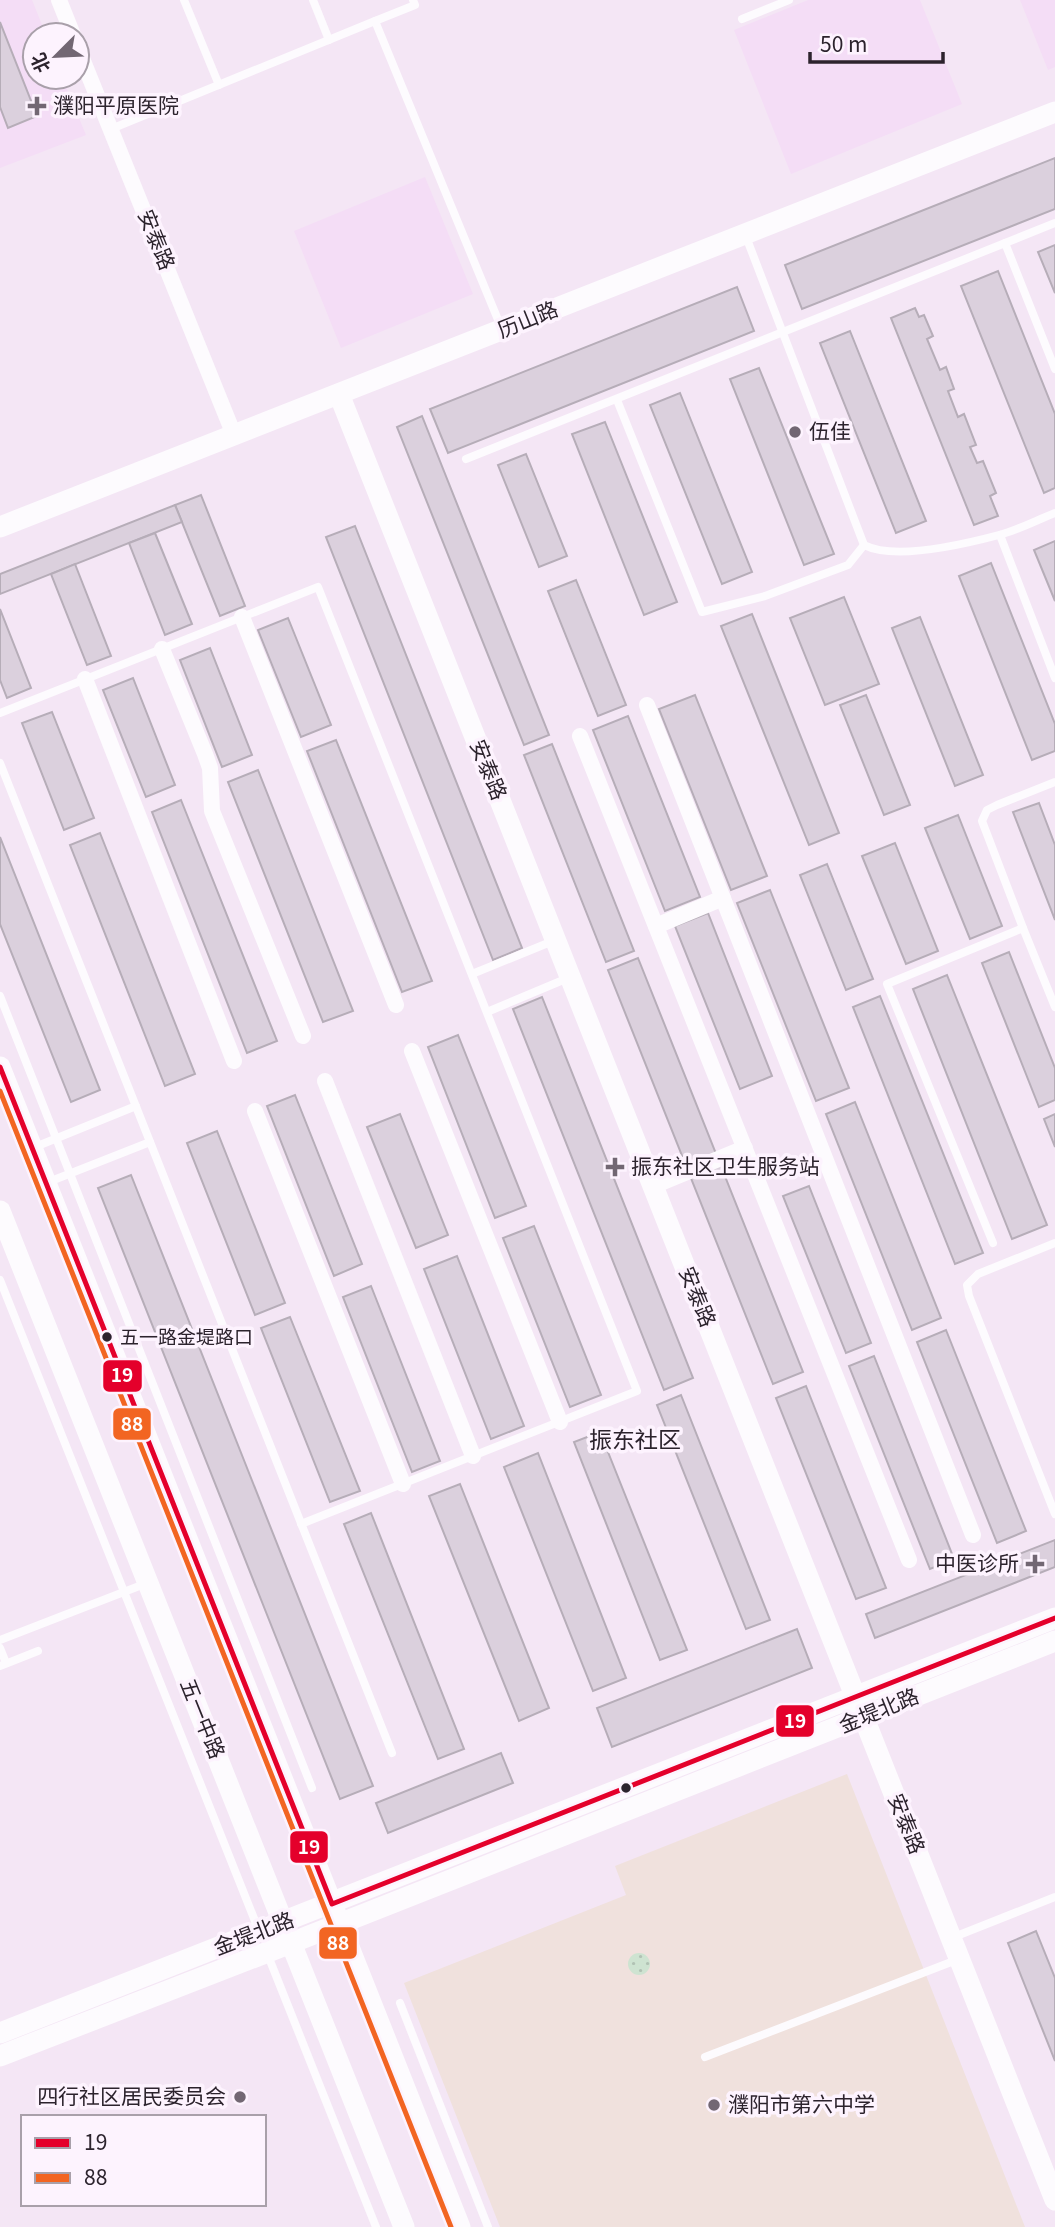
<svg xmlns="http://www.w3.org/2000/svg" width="1055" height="2227" font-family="Georgia,'Noto Sans SC',serif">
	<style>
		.built { fill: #f4ddf6 }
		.education { fill: #f0e1dd }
		.grass { fill: url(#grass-dots) }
		.building { fill: #dbd0dd; stroke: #b6adb8; stroke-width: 2 }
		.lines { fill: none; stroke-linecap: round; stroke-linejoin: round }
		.service { stroke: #fdfbfe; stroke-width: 8 }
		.minor { stroke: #fdfbfe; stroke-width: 16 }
		.tertiary { stroke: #fdfbfe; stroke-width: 21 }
		.bus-1-casing { stroke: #fdf3fe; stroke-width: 10 }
		.bus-2-casing { stroke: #fdf3fe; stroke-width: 10 }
		.bus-1 { stroke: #e4002b; stroke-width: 5 }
		.bus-2 { stroke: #f26522; stroke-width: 5 }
		.poi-dot { fill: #726773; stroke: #fdf3fe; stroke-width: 2.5 }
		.bus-dot { fill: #2c232d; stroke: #fdf3fe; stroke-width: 2.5 }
		.labels { text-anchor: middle; stroke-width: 7; stroke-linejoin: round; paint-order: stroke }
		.bus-label { font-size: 19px; fill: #2c232d; stroke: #fdf3fe; text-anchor: start }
		.poi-label { font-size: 21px; fill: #2c232d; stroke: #fdf3fe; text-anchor: start }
		.street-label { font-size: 21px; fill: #2c232d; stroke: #fdf3fe }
		.neighbourhood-label { font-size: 23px; fill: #2c232d; stroke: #fdf3fe }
		.line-badge { stroke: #fdf3fe; stroke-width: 2.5 }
		.badge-label { font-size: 19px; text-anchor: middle; font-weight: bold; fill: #fff }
	</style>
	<defs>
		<pattern id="grass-dots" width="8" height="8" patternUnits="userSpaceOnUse" patternTransform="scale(1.75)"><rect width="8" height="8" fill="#cee3d1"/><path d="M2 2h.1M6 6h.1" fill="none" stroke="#b1c2b4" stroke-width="1.8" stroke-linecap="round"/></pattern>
	</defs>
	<rect width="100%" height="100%" fill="#f4e6f5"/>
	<g class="built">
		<path d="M0,0H32L46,35H35V77H62L86,135L0,168Z"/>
		<path d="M808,0H920L962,104L791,174L734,30Z"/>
		<path d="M1020,0H1055V67L1048,70Z"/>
		<path d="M425,177L473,294L341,348L294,231Z"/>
	</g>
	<path class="education" d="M847,1774L1025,2227H500L404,1983L626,1895L615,1866Z"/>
	<circle class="grass" cx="639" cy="1964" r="11"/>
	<g class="building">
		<path d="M0,22L37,116L8,128L0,107Z"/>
		<path d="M1055,158V209L802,309L785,265Z"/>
		<path d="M1055,245V293L1038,252Z"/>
		<path d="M998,271L1055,414V488L1044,493L961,286Z"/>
		<path d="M737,287L754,331L448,453L430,409Z"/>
		<path d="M915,308L919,317L924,315L933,336L927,339L940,370L946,367L954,389L948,391L958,417L964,414L976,445L970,447L977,463L983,461L996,493L990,496L998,516L974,525L891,318Z"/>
		<path d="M850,331L926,521L896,533L820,343Z"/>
		<path d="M759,368L834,554L804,565L730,379Z"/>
		<path d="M680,393L752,572L722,584L650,405Z"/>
		<path d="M422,416L549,735L524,745L397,427Z"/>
		<path d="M605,422L677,602L644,615L572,434Z"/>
		<path d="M526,454L567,556L539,567L498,465Z"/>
		<path d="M201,495L245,606L220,616L175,505Z"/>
		<path d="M175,505L182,522L0,594V574Z"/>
		<path d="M355,526L522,948L493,960L326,537Z"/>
		<path d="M155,533L192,624L165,635L129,543Z"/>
		<path d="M1055,541V601L1034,550Z"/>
		<path d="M991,563L1055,724V751L1032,760L959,576Z"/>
		<path d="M75,564L111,656L87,665L51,574Z"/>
		<path d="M576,580L626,705L598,716L548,591Z"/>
		<path d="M844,597L879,684L825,705L790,618Z"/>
		<path d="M0,609L31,688L7,698L0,680Z"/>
		<path d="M752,614L839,833L809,845L721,626Z"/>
		<path d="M920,617L983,775L955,786L892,628Z"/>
		<path d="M288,618L331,725L301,737L258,630Z"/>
		<path d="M210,648L252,755L222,767L180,660Z"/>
		<path d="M133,678L175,785L146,797L103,690Z"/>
		<path d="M695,695L767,876L731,890L659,709Z"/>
		<path d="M866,695L910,805L884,815L840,705Z"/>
		<path d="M52,712L94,818L64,830L22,723Z"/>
		<path d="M628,716L700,897L665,911L593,730Z"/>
		<path d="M336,740L432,981L402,992L307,751Z"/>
		<path d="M552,744L634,951L606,962L524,755Z"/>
		<path d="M258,770L353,1011L323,1022L228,782Z"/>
		<path d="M181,800L277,1041L247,1053L152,812Z"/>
		<path d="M1039,803L1055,845V920L1013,812Z"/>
		<path d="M958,815L1002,926L970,939L925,828Z"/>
		<path d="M100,833L195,1074L165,1086L70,845Z"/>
		<path d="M0,837L100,1090L71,1102L0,924Z"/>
		<path d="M895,843L938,951L906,964L862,856Z"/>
		<path d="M827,864L873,979L846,990L800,875Z"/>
		<path d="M770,890L849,1088L816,1101L737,903Z"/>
		<path d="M708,913L772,1076L740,1089L675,926Z"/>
		<path d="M1009,952L1055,1068V1100L1039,1107L982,963Z"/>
		<path d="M638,958L803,1372L773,1384L608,970Z"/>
		<path d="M947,975L1047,1225L1012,1239L913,989Z"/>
		<path d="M880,996L983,1253L955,1264L853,1007Z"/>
		<path d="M542,997L693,1378L664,1390L513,1009Z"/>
		<path d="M458,1035L526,1206L495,1218L428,1047Z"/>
		<path d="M295,1095L362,1264L334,1276L267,1106Z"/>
		<path d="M855,1102L941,1318L912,1330L826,1114Z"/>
		<path d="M400,1114L448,1235L416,1248L367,1127Z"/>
		<path d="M1055,1114V1147L1044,1119Z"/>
		<path d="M217,1131L285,1303L255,1315L187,1143Z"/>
		<path d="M131,1175L373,1786L340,1799L98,1188Z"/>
		<path d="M809,1186L871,1343L846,1353L783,1196Z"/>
		<path d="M534,1226L601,1395L570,1407L503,1238Z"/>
		<path d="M457,1256L524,1426L491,1439L424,1269Z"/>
		<path d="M371,1286L440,1461L412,1472L343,1297Z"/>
		<path d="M290,1317L360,1491L330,1502L261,1328Z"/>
		<path d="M946,1330L1026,1531L997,1543L917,1342Z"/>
		<path d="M874,1356L954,1559L930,1569L849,1366Z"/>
		<path d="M806,1386L886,1588L856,1599L776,1398Z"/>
		<path d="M681,1395L770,1620L746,1629L657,1405Z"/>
		<path d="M600,1432L687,1650L660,1660L574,1442Z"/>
		<path d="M538,1453L626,1678L593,1691L504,1467Z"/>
		<path d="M460,1484L549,1708L519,1721L429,1496Z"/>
		<path d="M371,1513L464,1749L438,1759L344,1524Z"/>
		<path d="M1055,1540V1567L875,1638L866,1614Z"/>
		<path d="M797,1629L812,1668L612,1747L597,1708Z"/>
		<path d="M501,1753L513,1783L388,1833L376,1803Z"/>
		<path d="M1036,1931L1055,1978V2061L1008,1943Z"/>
	</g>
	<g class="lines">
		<g class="service">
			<path d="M184,0L219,85"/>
			<path d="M313,0L329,40"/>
			<path d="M742,19L789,0"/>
			<path d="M375,21L415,5L413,0"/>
			<path d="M111,129L375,21L501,327"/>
			<path d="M745,234L864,545C895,561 965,544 999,535C1018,530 1037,520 1055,513"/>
			<path d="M1005,243L1055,369"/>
			<path d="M617,400L702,612L765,596L848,565L864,545"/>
			<path d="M466,459L1055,223"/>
			<path d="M1000,535L1055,678"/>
			<path d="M0,713L318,587L637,1391L301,1524"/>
			<path d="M0,763L392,1753"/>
			<path d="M1023,928L982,821L987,810L997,805L1055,782"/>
			<path d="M472,974L553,941"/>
			<path d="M0,996L312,1788"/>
			<path d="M487,1012L568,978"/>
			<path d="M35,1147L136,1106"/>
			<path d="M46,1183L150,1142"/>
			<path d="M993,1243L887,984L1023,928L1055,1007"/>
			<path d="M1055,1243L978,1274L967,1285L969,1296L1055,1514"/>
			<path d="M0,1280L259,1931"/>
			<path d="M0,1640L147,1583"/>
			<path d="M0,1648L6,1663"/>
			<path d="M0,1666L38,1651"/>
			<path d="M954,1937L1055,1897"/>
			<path d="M267,1953L376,2227"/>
			<path d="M400,2003L488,2227"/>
			<path d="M705,2057L959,1959"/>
		</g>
		<g class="minor">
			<path d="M59,0L73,35"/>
			<path d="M77,46L234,435"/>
			<path d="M242,617L396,1005"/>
			<path d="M162,649L205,754L210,768L212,811L303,1036"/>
			<path d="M85,679L234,1061"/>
			<path d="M647,705L973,1535"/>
			<path d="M580,736L909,1560"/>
			<path d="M656,926L723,898"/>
			<path d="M412,1051L560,1422"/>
			<path d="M325,1081L473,1456"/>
			<path d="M255,1111L403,1484"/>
			<path d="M653,1186L745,1148"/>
		</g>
		<g class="tertiary">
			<path d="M339,394L1055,2200"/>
			<path d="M0,527L1055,112"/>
			<path d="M0,1067L460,2227"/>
			<path d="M0,1211L404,2227"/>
			<path d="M0,2033L1055,1618"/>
			<path d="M0,2056L291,1943L1055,1641"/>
		</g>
		<g class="bus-1-casing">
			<path id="bus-1" d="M0,1067L332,1904L1055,1618"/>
		</g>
		<g class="bus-2-casing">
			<path id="bus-2" d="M0,1091L451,2227"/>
		</g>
		<use href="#bus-1" class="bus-1"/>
		<use href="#bus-2" class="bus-2"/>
	</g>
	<g class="poi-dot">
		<path d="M33.5 95.5h7v7h7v7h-7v7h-7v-7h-7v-7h7z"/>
		<circle cx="795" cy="432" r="7"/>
		<path d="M611.5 1156.5h7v7h7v7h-7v7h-7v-7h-7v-7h7z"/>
		<path d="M1031.5 1553.5h7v7h7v7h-7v7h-7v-7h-7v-7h7z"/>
		<circle cx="240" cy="2097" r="7"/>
		<circle cx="714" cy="2105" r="7"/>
	</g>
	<g class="bus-dot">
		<circle cx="107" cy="1337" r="6"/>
		<circle cx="626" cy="1788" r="6"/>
	</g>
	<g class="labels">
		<g class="bus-label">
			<text x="120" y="1344">五一路金堤路口</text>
		</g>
		<g class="poi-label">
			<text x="53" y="113">濮阳平原医院</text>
			<text x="809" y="439">伍佳</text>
			<text x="631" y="1174">振东社区卫生服务站</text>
			<text x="1019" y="1571" text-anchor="end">中医诊所</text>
			<text x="226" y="2104" text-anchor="end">四行社区居民委员会</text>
			<text x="728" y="2112">濮阳市第六中学</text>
		</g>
		<g class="street-label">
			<text transform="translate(156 240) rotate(68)" y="7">安泰路</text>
			<text transform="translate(528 320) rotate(-22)" y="7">历山路</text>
			<text transform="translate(488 770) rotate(68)" y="7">安泰路</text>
			<text transform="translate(697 1297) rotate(68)" y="7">安泰路</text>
			<text transform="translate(879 1711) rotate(-22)" y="7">金堤北路</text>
			<text transform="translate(202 1719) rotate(68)" y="7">五一中路</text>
			<text transform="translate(906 1824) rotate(68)" y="7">安泰路</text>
			<text transform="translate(254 1934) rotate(-21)" y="7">金堤北路</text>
		</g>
		<g class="neighbourhood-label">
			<text x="635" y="1448">振东社区</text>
		</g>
	</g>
	<g class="line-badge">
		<rect x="102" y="1359" width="41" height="34" rx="7" fill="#e4002b"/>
		<rect x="112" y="1407" width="40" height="34" rx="7" fill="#f26522"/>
		<rect x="775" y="1704" width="40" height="34" rx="7" fill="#e4002b"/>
		<rect x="289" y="1830" width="40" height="34" rx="7" fill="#e4002b"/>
		<rect x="318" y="1926" width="40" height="34" rx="7" fill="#f26522"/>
	</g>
	<g class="badge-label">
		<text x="122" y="1382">19</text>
		<text x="132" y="1431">88</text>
		<text x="795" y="1728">19</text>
		<text x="309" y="1854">19</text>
		<text x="338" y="1950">88</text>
	</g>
	<rect x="21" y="2115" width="245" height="91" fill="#fdf3fe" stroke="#a9a0aa" stroke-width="2"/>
	<rect x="35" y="2138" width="35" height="10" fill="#e4002b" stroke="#a9a0aa" stroke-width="2"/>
	<text x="84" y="2150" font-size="21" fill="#2c232d">19</text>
	<rect x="35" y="2173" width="35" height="10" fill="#f26522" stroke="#a9a0aa" stroke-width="2"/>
	<text x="84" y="2185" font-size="21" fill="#2c232d">88</text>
	<g transform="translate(56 56) rotate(246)"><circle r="33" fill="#fdf3fe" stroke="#a9a0aa" stroke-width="2"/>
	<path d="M0-5L12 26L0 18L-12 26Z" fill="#726773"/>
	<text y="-10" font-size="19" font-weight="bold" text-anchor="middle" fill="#2c232d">北</text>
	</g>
	<path d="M810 52v10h133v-10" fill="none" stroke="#2c232d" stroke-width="3.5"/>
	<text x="820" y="52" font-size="21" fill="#2c232d" stroke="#fdf3fe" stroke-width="5" paint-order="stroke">50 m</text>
</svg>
